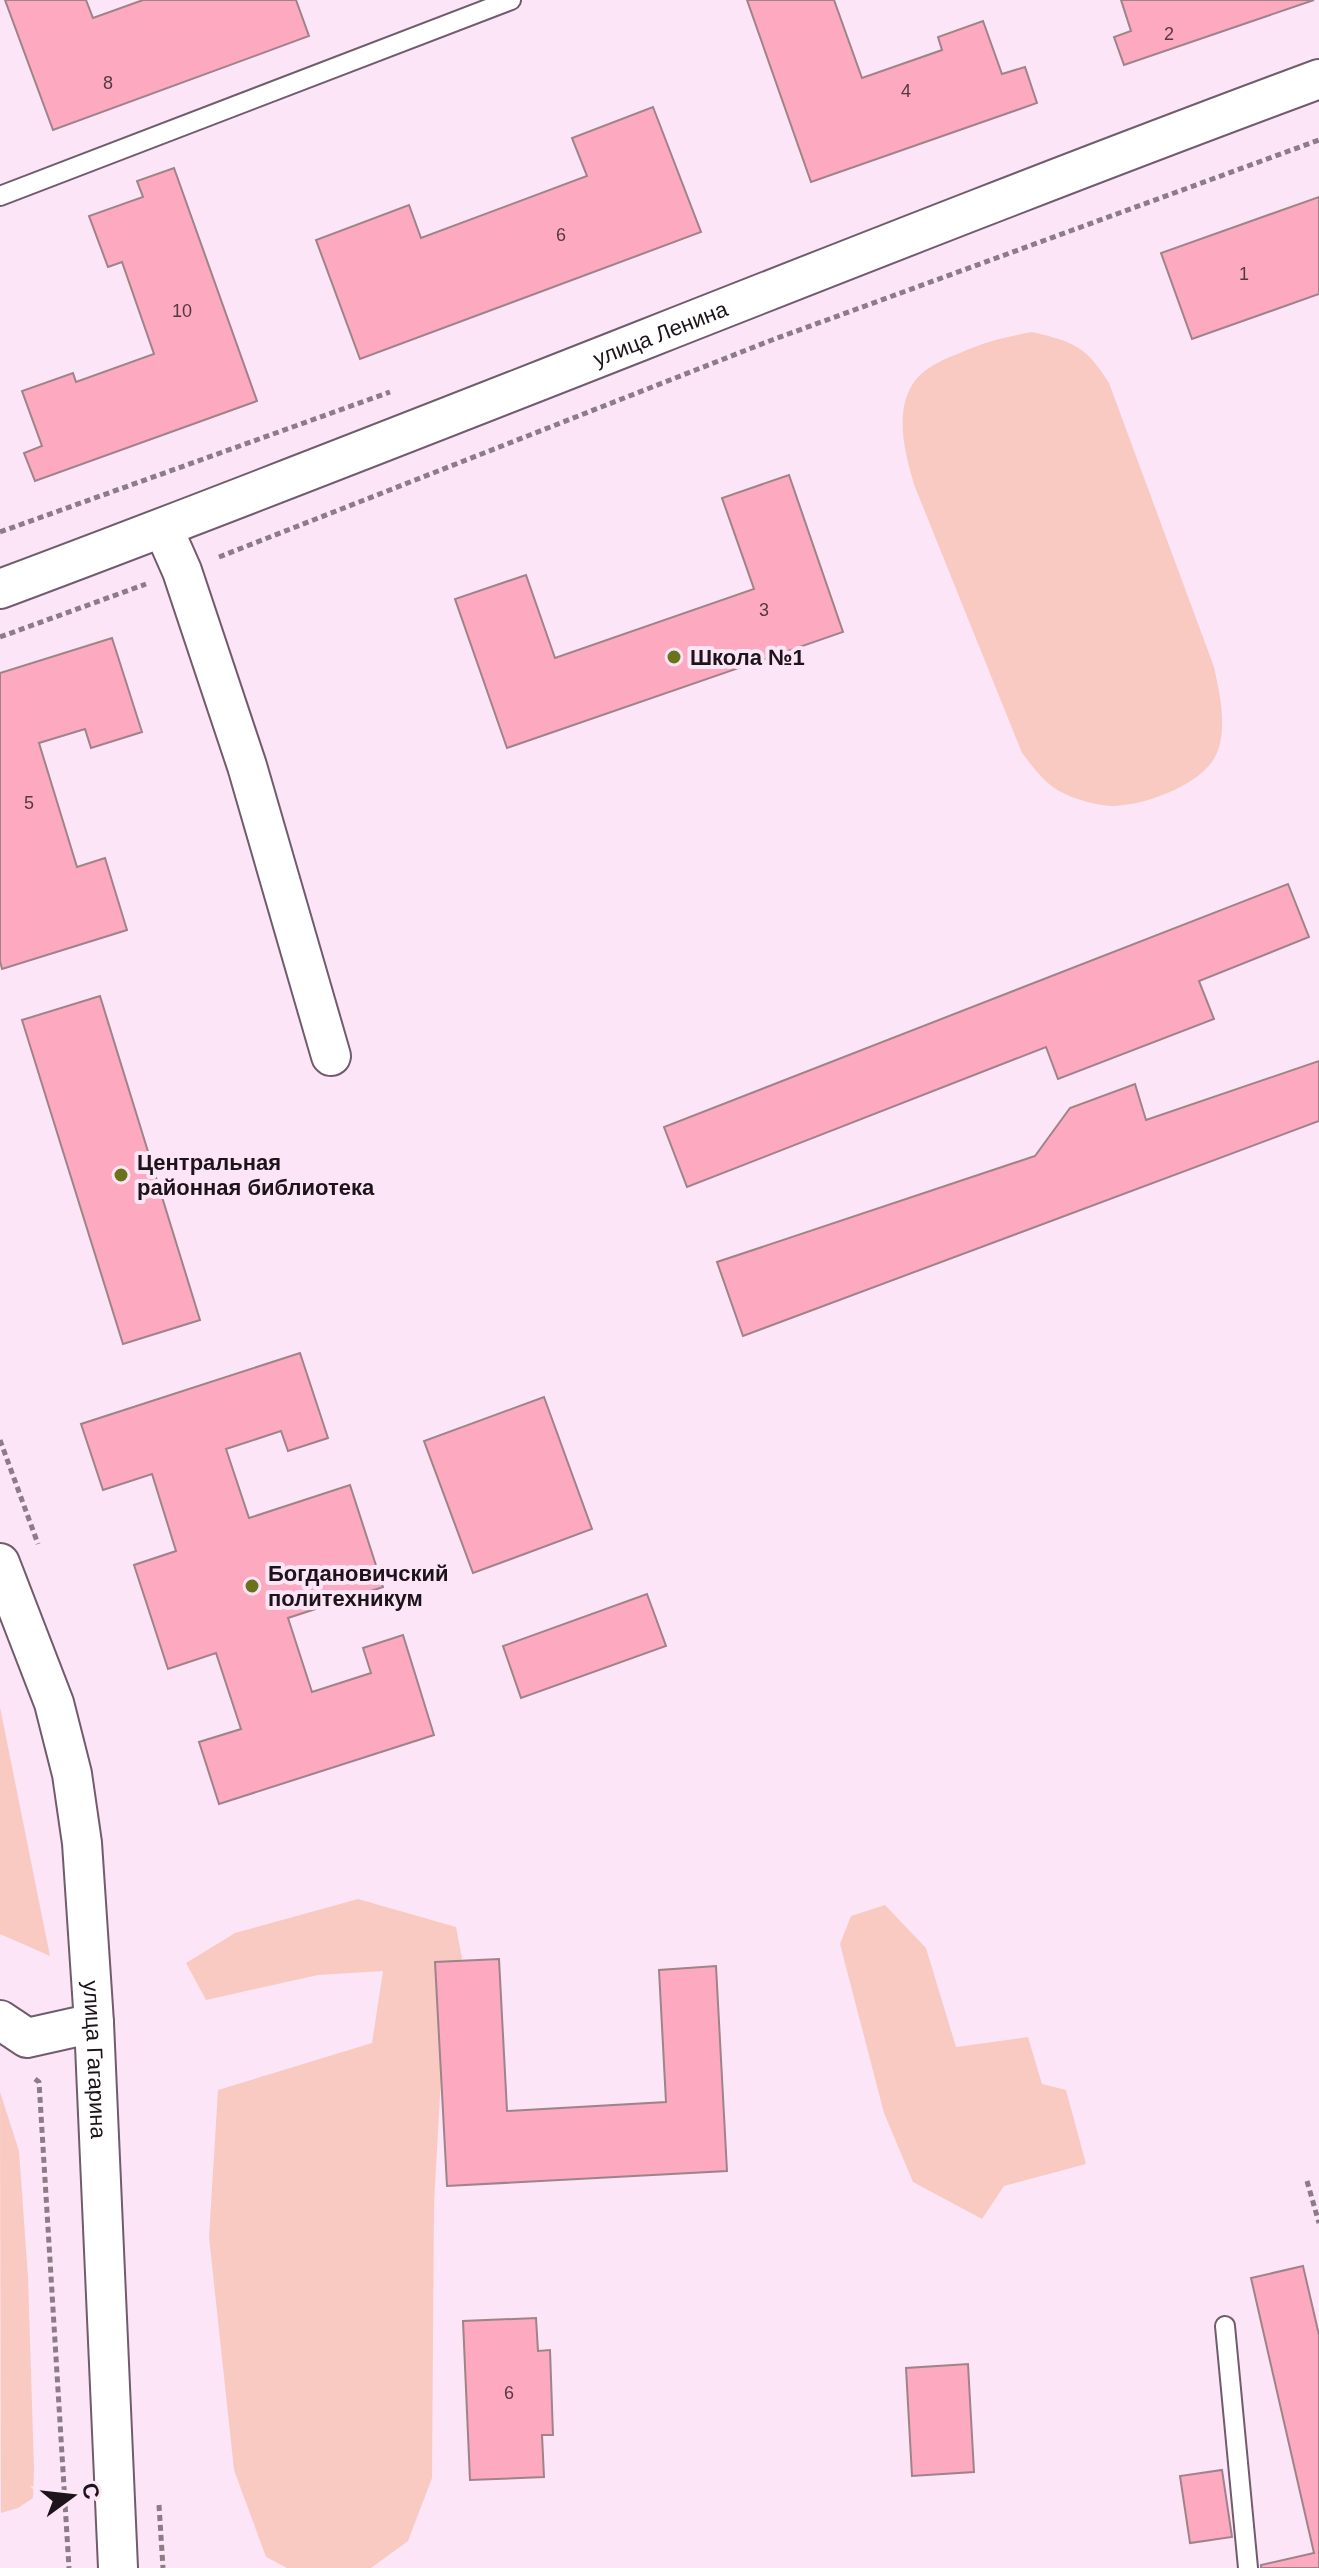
<svg xmlns="http://www.w3.org/2000/svg" width="1319" height="2568" font-family="Helvetica,sans-serif">
	<style>
		.green { fill: #f9cac1 }
		.building { fill: #fda9bf; stroke: #9e8389; stroke-width: 2 }
		.lines { fill: none; stroke-linecap: round; stroke-linejoin: round }
		.lane-casing { stroke: #705c6c; stroke-width: 22 }
		.street-casing { stroke: #705c6c; stroke-width: 42 }
		.path { stroke: #8c7c88; stroke-width: 5; stroke-dasharray: 6 4; stroke-linecap: butt }
		.lane { stroke: #fff; stroke-width: 18 }
		.street { stroke: #fff; stroke-width: 38 }
		.poi-dot { fill: #6a731c; stroke: #fce5f7; stroke-width: 3 }
		.labels { text-anchor: middle; stroke-width: 8; stroke-linejoin: round; paint-order: stroke }
		.number-label { font-size: 18px; fill: #543943 }
		.street-label { font-size: 22px; fill: #1c141a; stroke: #fce5f7 }
		.poi-label { font-size: 22px; font-weight: bold; fill: #1c141a; stroke: #fce5f7; text-anchor: start }
	</style>
	<rect width="100%" height="100%" fill="#fce5f7"/>
	<g class="green">
		<path d="M1032,332C1074,342 1086,346 1109,383L1214,667C1220,695 1230,736 1212,762C1194,787 1144,805 1114,806C1098,806 1074,799 1061,792C1044,783 1034,768 1022,753L915,487C905,455 892,408 917,378C929,365 945,359 960,353C984,342 1006,337 1032,332Z"/>
		<path d="M0,1707L50,1956L0,1934Z"/>
		<path d="M358,1899L456,1927L462,1958L446,1989L434,2203L432,2478L408,2541L371,2568H287L266,2557L234,2470L209,2237L218,2090L372,2043L383,1971L318,1975L206,2000L186,1963L235,1933Z"/>
		<path d="M885,1905L926,1948L956,2047L1028,2037L1042,2084L1066,2090L1086,2164L1004,2186L982,2219L913,2182L884,2113L840,1944L851,1916Z"/>
		<path d="M0,2092L19,2151L28,2277L34,2468L33,2498L18,2508L1,2513Z"/>
	</g>
	<g class="building">
		<path d="M5,0H86L93,18L143,0H296L309,36L53,130Z"/>
		<path d="M747,0H834L862,78L942,50L938,37L983,21L1002,74L1025,67L1037,103L811,182Z"/>
		<path d="M1121,0H1314L1124,65L1114,37L1131,31Z"/>
		<path d="M653,107L701,232L360,359L316,240L409,205L421,238L587,176L572,138Z"/>
		<path d="M174,168L257,401L35,481L24,453L42,446L22,391L73,373L76,382L154,354L122,262L108,267L89,216L143,197L137,181Z"/>
		<path d="M1319,197V294L1192,339L1161,253Z"/>
		<path d="M789,475L843,632L507,748L455,599L526,575L555,658L754,589L722,498Z"/>
		<path d="M112,638L142,732L91,748L85,729L39,743L77,867L105,858L127,930L2,969L0,961V673Z"/>
		<path d="M1288,884L1309,937L1199,981L1214,1019L1058,1079L1046,1047L687,1187L664,1127Z"/>
		<path d="M100,996L200,1320L123,1344L22,1020Z"/>
		<path d="M1319,1061V1121L743,1336L717,1262L1035,1156L1070,1108L1135,1084L1146,1120Z"/>
		<path d="M300,1353L328,1438L288,1451L281,1431L226,1449L249,1518L350,1485L383,1587L288,1618L312,1692L371,1673L363,1648L403,1635L434,1735L219,1804L199,1742L241,1729L216,1653L168,1669L134,1565L176,1551L152,1474L103,1490L81,1424Z"/>
		<path d="M544,1397L592,1529L473,1573L424,1441Z"/>
		<path d="M647,1594L666,1646L521,1698L503,1646Z"/>
		<path d="M499,1959L507,2111L666,2102L659,1970L716,1966L727,2171L447,2186L435,1962Z"/>
		<path d="M1303,2266L1319,2335V2568H1261V2565L1314,2553L1251,2278Z"/>
		<path d="M536,2318L538,2351L550,2350L553,2435H542L544,2477L470,2480L463,2321Z"/>
		<path d="M968,2364L974,2472L912,2476L906,2368Z"/>
		<path d="M1222,2470L1232,2537L1190,2543L1180,2476Z"/>
	</g>
	<g class="lines">
		<g class="lane-casing">
			<g id="lane">
				<path d="M0,196L511,0"/>
				<path d="M1225,2326L1248,2568"/>
			</g>
		</g>
		<g class="street-casing">
			<g id="street">
				<path d="M163,528L182,571L247,766L331,1056"/>
				<path id="s1" d="M0,589C442,424 877,243 1319,79"/>
				<path id="s2" d="M0,1563L54,1703L72,1774L82,1843L94,2023L118,2568"/>
				<path d="M0,2020L27,2038L94,2023"/>
			</g>
		</g>
		<g class="path">
			<path d="M0,532L390,392"/>
			<path d="M219,557L772,340L1319,140"/>
			<path d="M0,637L146,584"/>
			<path d="M0,1440L38,1544"/>
			<path d="M35,2079L39,2082L69,2568"/>
			<path d="M1307,2181L1319,2223"/>
			<path d="M159,2505L163,2568"/>
		</g>
		<use href="#lane" class="lane"/>
		<use href="#street" class="street"/>
	</g>
	<g class="poi-dot">
		<circle cx="674" cy="657" r="8"/>
		<circle cx="121" cy="1175" r="8"/>
		<circle cx="252" cy="1586" r="8"/>
	</g>
	<g class="labels">
		<g class="number-label">
			<text x="1169" y="40">2</text>
			<text x="108" y="89">8</text>
			<text x="906" y="97">4</text>
			<text x="561" y="241">6</text>
			<text x="1244" y="280">1</text>
			<text x="182" y="317">10</text>
			<text x="764" y="616">3</text>
			<text x="29" y="809">5</text>
			<text x="509" y="2399">6</text>
		</g>
		<g class="street-label">
			<text dy="8" stroke="none"><textPath href="#s1" startOffset="708">улица Ленина</textPath></text>
			<text dy="8" stroke="none"><textPath href="#s2" startOffset="510">улица Гагарина</textPath></text>
		</g>
		<g class="poi-label">
			<text x="690" y="665">Школа №1</text>
			<text x="137" y="1170">Центральная<tspan x="137" dy="25">районная библиотека</tspan></text>
			<text x="268" y="1581">Богдановичский<tspan x="268" dy="25">политехникум</tspan></text>
		</g>
	</g>
	<g transform="translate(72 2496) rotate(75)" stroke="#fce5f7" stroke-width="6" paint-order="stroke">
	<path d="M0-6L14 30L0 20L-14 30Z" fill="#1c141a"/>
	<text y="-12" font-size="22" font-weight="bold" text-anchor="middle" fill="#1c141a">С</text>
	</g>
</svg>
